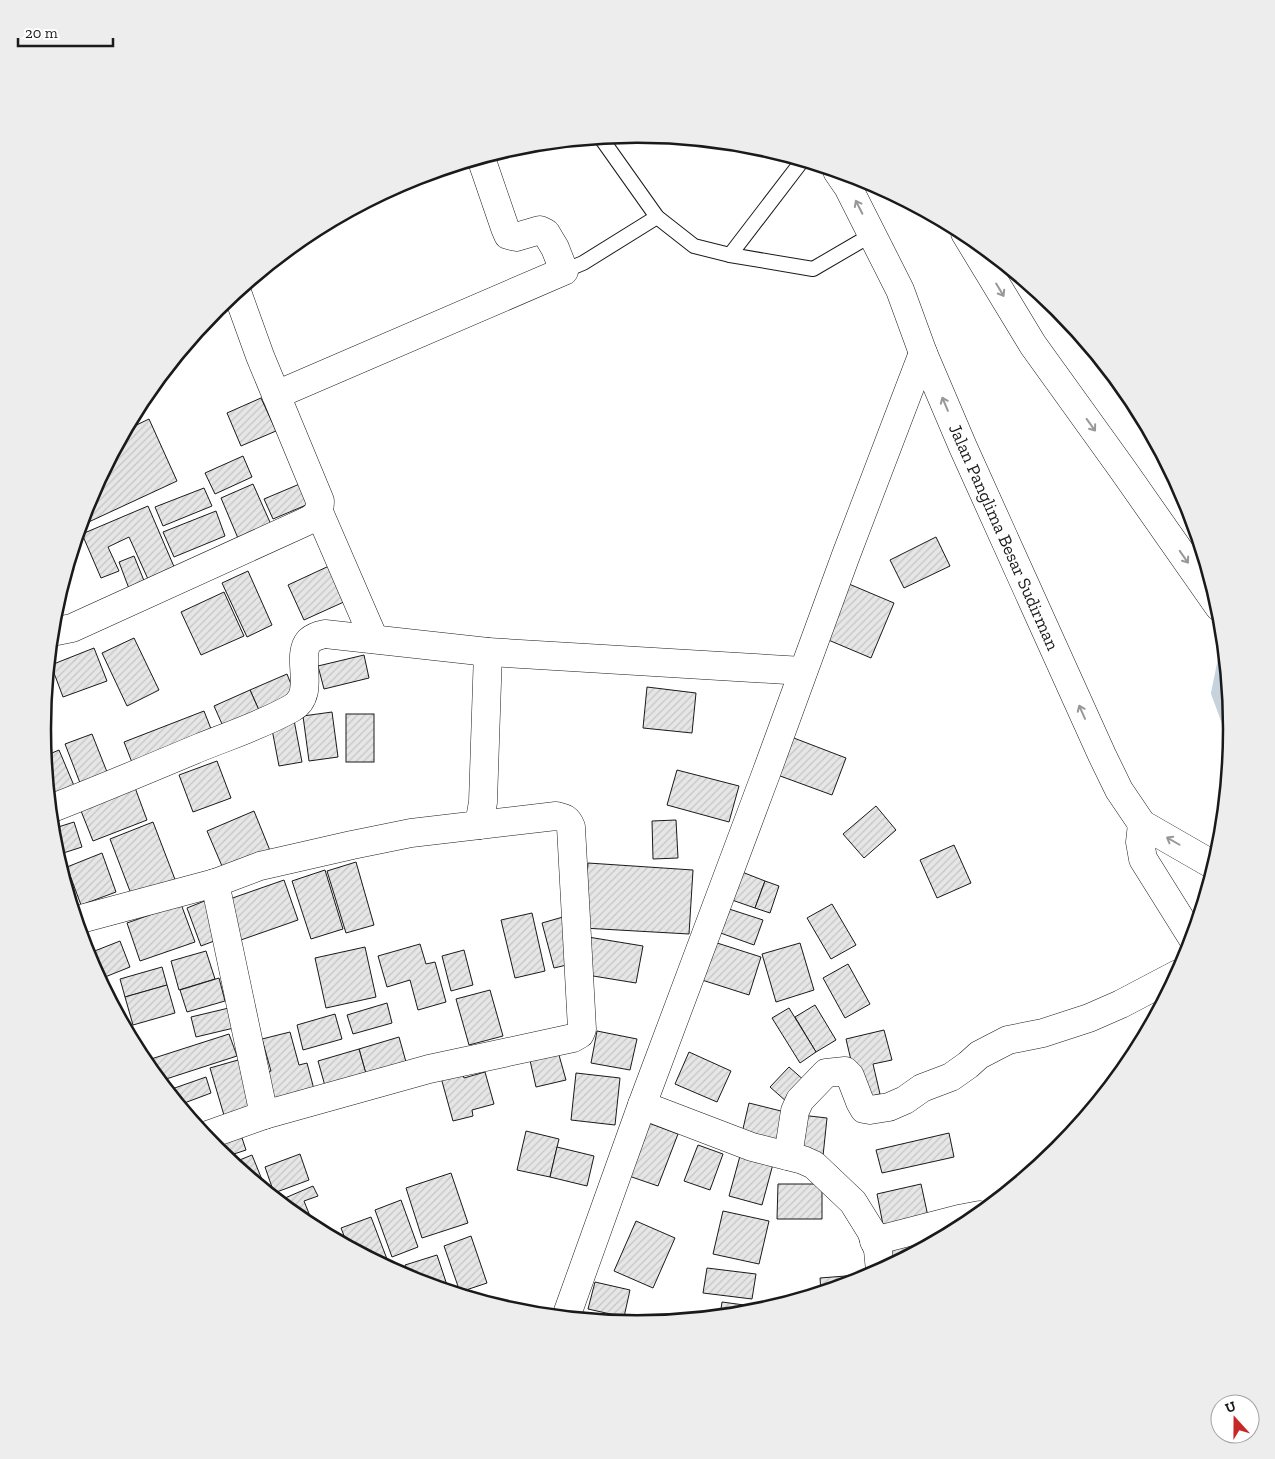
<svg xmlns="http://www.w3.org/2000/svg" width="1275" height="1459" font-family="'Zilla Slab',serif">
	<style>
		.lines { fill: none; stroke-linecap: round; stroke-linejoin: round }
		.stream { stroke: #c6d2dc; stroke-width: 10 }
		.building { fill: url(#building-hatch); stroke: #1a1a1a }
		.lane-casing { stroke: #1a1a1a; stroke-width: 16 }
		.street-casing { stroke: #1a1a1a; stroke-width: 29 }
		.secondary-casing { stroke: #1a1a1a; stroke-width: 29 }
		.lane { stroke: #fff; stroke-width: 14 }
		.street { stroke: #fff; stroke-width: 28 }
		.secondary { stroke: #fff; stroke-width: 28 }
		.oneway { stroke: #989898 }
		.labels { text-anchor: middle; stroke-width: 4; stroke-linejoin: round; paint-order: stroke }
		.street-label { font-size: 18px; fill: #1a1a1a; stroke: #fff }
		.rim { fill: none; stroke: #1a1a1a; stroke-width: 2.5 }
	</style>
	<defs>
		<pattern id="building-hatch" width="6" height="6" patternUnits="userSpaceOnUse" patternTransform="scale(1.25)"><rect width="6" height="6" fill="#e6e6e6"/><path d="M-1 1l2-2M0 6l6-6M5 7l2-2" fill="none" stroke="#c5c5c5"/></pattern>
	</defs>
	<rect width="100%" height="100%" fill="#fff"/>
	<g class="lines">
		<path class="stream" d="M1223,659L1216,693L1232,736"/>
	</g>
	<g class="building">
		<path d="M175,360L177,367L165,372Z"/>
		<path d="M261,398L276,431L241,446L227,413Z"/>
		<path d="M149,419L177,481L80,526L88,502L126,430Z"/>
		<path d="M243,456L252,477L215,494L205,473Z"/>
		<path d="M302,483L311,503L273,519L264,499Z"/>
		<path d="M253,484L273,529L240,543L221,498Z"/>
		<path d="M204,488L212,506L163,526L155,507Z"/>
		<path d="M148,506L178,576L152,588L129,537L108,547L119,571L101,578L82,534Z"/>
		<path d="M216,511L225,536L174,557L163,532Z"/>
		<path d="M936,537L950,566L904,588L890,560Z"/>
		<path d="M134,556L147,588L131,594L119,562Z"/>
		<path d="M70,561L74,570L66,573Z"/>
		<path d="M329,566L346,601L304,620L288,585Z"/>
		<path d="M248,571L272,625L247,637L222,583Z"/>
		<path d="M849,584L894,603L871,658L826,639Z"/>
		<path d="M224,592L244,636L201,655L181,612Z"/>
		<path d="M134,638L159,690L127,706L102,653Z"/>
		<path d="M94,648L107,681L63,697L51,665Z"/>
		<path d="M364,655L369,678L324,689L318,666Z"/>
		<path d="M287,674L298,702L262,717L250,690Z"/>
		<path d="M647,687L696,693L692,733L643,728Z"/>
		<path d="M250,690L262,717L226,733L214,706Z"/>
		<path d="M204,711L213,734L133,765L124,742Z"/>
		<path d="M332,712L338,757L309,761L303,716Z"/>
		<rect x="346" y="714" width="28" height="48"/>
		<path d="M294,720L302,762L279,766L271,724Z"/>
		<path d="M92,734L109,777L82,788L65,744Z"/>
		<path d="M786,735L846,758L832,795L772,773Z"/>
		<path d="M59,750L75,788L49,799L45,756Z"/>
		<path d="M217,761L231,798L193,812L179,775Z"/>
		<path d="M677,770L739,786L729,822L667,805Z"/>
		<path d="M134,785L147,820L93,841L79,806Z"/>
		<path d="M876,806L896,830L864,858L843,834Z"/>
		<path d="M254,811L271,853L225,873L207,831Z"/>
		<path d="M676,820L678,858L653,859L652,821Z"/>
		<path d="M74,822L82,847L57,855L54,845L52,829Z"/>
		<path d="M153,822L176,882L133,899L110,839Z"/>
		<path d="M954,845L971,883L937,898L920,860Z"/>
		<path d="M102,853L116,892L81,905L67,867Z"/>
		<path d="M356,862L374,925L346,933L327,871Z"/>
		<path d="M588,863L693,870L689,934L583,928Z"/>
		<path d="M325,870L343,929L311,939L292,881Z"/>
		<path d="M742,872L765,881L755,908L732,900Z"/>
		<path d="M284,880L298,920L238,941L224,901Z"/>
		<path d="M765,881L779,886L770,913L755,908Z"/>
		<path d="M207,900L222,938L201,946L187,908Z"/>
		<path d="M181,904L195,942L140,961L127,923Z"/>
		<path d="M832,904L856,945L831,959L807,918Z"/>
		<path d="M723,907L763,920L754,945L715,931Z"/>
		<path d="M532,913L545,971L515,978L501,920Z"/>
		<path d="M563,917L575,963L554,968L542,923Z"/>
		<path d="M588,937L643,946L636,983L581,974Z"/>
		<path d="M120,941L130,967L100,979L87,954Z"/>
		<path d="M714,942L761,957L749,995L702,980Z"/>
		<path d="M800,943L814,990L776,1002L762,954Z"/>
		<path d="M420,944L426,964L435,962L446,1002L418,1010L410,980L387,987L378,956Z"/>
		<path d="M365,947L376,997L326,1008L315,958Z"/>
		<path d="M464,950L473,985L451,991L442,956Z"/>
		<path d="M206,951L215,979L179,990L171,961Z"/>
		<path d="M848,964L870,1004L845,1018L823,978Z"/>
		<path d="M162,967L167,985L125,997L120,979Z"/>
		<path d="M219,978L225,1001L187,1012L180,990Z"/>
		<path d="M167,985L175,1013L133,1025L125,997Z"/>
		<path d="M490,990L503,1036L469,1045L456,999Z"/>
		<path d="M387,1003L392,1023L353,1034L347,1015Z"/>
		<path d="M815,1005L836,1040L816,1052L795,1017Z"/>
		<path d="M233,1007L238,1027L196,1037L191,1017Z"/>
		<path d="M789,1008L816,1052L800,1063L772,1018Z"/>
		<path d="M335,1014L342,1039L303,1050L297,1025Z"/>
		<path d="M884,1030L892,1060L873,1064L880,1094L860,1099L846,1039Z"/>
		<path d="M597,1031L637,1039L630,1070L591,1063Z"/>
		<path d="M290,1032L299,1065L307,1063L315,1093L272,1105L264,1073L271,1071L262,1039Z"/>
		<path d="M229,1034L237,1056L160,1081L151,1070L148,1060Z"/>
		<path d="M399,1037L408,1069L368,1081L359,1049Z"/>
		<path d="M557,1048L566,1080L536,1087L529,1056Z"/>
		<path d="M359,1049L368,1081L327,1093L318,1061Z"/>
		<path d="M689,1052L731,1071L717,1102L675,1084Z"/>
		<path d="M245,1058L261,1112L226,1122L210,1068Z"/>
		<path d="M789,1067L806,1082L787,1102L770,1087Z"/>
		<path d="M461,1068L464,1078L485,1072L494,1104L472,1110L473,1116L453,1121L440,1074Z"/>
		<path d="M576,1073L620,1078L615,1125L571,1120Z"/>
		<path d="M206,1077L211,1093L179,1105L170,1093L169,1090Z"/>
		<path d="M749,1103L785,1112L777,1143L742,1133Z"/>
		<path d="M801,1115L827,1118L823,1156L797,1153Z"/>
		<path d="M646,1122L678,1134L658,1186L626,1175Z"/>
		<path d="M238,1126L246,1150L225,1157L217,1150L206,1137Z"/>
		<path d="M526,1131L559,1139L550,1177L517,1170Z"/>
		<path d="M949,1133L954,1157L882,1173L876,1150Z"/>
		<path d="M698,1145L723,1154L710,1190L684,1181Z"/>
		<path d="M557,1147L594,1156L587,1186L550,1177Z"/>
		<path d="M300,1154L309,1180L274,1193L265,1167Z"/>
		<path d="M252,1155L265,1187L262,1188L232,1163Z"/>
		<path d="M740,1156L773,1164L762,1205L729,1196Z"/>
		<path d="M451,1173L468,1223L422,1238L406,1188Z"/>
		<path d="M778,1184H822V1219H777Z"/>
		<path d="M921,1184L929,1221L884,1230L877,1194Z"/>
		<path d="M313,1186L318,1196L304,1201L310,1216L301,1220L278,1201Z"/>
		<path d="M401,1200L418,1247L392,1257L375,1210Z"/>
		<path d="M723,1211L769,1221L759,1264L713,1254Z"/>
		<path d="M371,1217L390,1267H388L348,1246L341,1228Z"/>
		<path d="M636,1221L675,1238L653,1288L614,1271Z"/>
		<path d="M471,1236L487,1283L460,1292L444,1246Z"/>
		<path d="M925,1242L926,1247L894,1264L891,1249Z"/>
		<path d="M437,1255L449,1291L410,1279L405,1265Z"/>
		<path d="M707,1268L756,1274L752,1299L703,1293Z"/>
		<path d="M858,1275L859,1281L821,1292L820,1278Z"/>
		<path d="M595,1282L630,1290L624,1317L588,1309Z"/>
		<path d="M722,1302L759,1307V1312L720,1316Z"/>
		<path d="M768,1304L778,1306L767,1309Z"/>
	</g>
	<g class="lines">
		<g class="lane-casing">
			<g id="lane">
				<path d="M601,138L657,217L694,246L730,255L802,161"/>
				<path d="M730,255L813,269L873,234"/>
				<path d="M564,271L583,263L657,217"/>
			</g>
		</g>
		<g class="street-casing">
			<g id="street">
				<path d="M276,395L564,271L555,248L546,233L540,230L516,237L508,235L505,228L481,158"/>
				<path d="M319,512L374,639"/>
				<path d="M52,630L57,631L72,628L305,522C315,517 320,513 320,501L260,356L237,292"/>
				<path d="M50,809C101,789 151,768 201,747C231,735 264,724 292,708C317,694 295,657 309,641C313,637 320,635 325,634L488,652L803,671"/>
				<path d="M1142,824L1140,842L1143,859L1193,939"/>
				<path d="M215,883L264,1115"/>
				<path d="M77,920L215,883L260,866L352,845L411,833L479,825L483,802L488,652"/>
				<path d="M642,1105L752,1147L803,1160L814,1165L853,1202L871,1231L878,1250L880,1271"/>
				<path d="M205,1136L264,1115L429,1069L573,1038L580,1034L582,1029L571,827C568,819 565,818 556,816L479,825"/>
				<path d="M788,1156L795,1111L800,1100L826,1073L845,1071L850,1076L860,1102L864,1109L870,1110L889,1107L905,1100L922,1088L951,1077L968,1065L979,1055L1008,1040L1043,1033L1089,1018L1121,1004L1178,974"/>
				<path d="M874,1241L959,1219L980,1215"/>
				<path d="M566,1317L642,1105L767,771L846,555L923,353"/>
			</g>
		</g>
		<g class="secondary-casing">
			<g id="secondary">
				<path d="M837,171L848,187L900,290L923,353L963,447L1102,755L1119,790L1142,824L1215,866"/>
				<path d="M965,233L1033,345L1123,470L1219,607"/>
			</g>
		</g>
		<use href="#lane" class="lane"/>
		<use href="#street" class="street"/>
		<use href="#secondary" class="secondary"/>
	</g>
	<defs><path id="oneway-shaft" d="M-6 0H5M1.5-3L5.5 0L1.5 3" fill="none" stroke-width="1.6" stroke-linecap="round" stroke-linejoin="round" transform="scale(1.25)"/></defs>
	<g class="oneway">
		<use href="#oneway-shaft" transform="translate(859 207) rotate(-117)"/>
		<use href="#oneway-shaft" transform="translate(1000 290) rotate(59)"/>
		<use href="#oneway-shaft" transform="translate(945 404) rotate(-113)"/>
		<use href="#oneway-shaft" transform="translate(1091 425) rotate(54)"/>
		<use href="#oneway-shaft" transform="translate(1184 557) rotate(55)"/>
		<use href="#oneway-shaft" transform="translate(1082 712) rotate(-114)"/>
		<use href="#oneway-shaft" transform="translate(1173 841) rotate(-150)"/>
	</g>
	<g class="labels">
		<g class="street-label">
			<text transform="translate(1004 537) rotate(66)" y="6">Jalan Panglima Besar Sudirman</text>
		</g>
	</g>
	<path d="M0 0H1275V1459H0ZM51 729a586 586 0 1 1 1172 0a586 586 0 1 1-1172 0Z" fill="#ededed" fill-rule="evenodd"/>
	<path class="rim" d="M51 729a586 586 0 1 1 1172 0a586 586 0 1 1-1172 0Z"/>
	<g transform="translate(1235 1419) rotate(339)"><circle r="24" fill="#ffffff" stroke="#a3a3a3"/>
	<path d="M0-4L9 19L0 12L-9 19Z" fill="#c62828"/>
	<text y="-8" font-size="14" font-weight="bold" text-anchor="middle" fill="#1a1a1a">U</text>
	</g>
	<path d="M18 38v8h95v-8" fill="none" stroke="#1a1a1a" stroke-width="2.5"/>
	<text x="25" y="38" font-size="15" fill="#1a1a1a" stroke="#ffffff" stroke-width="4" paint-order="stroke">20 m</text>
</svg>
